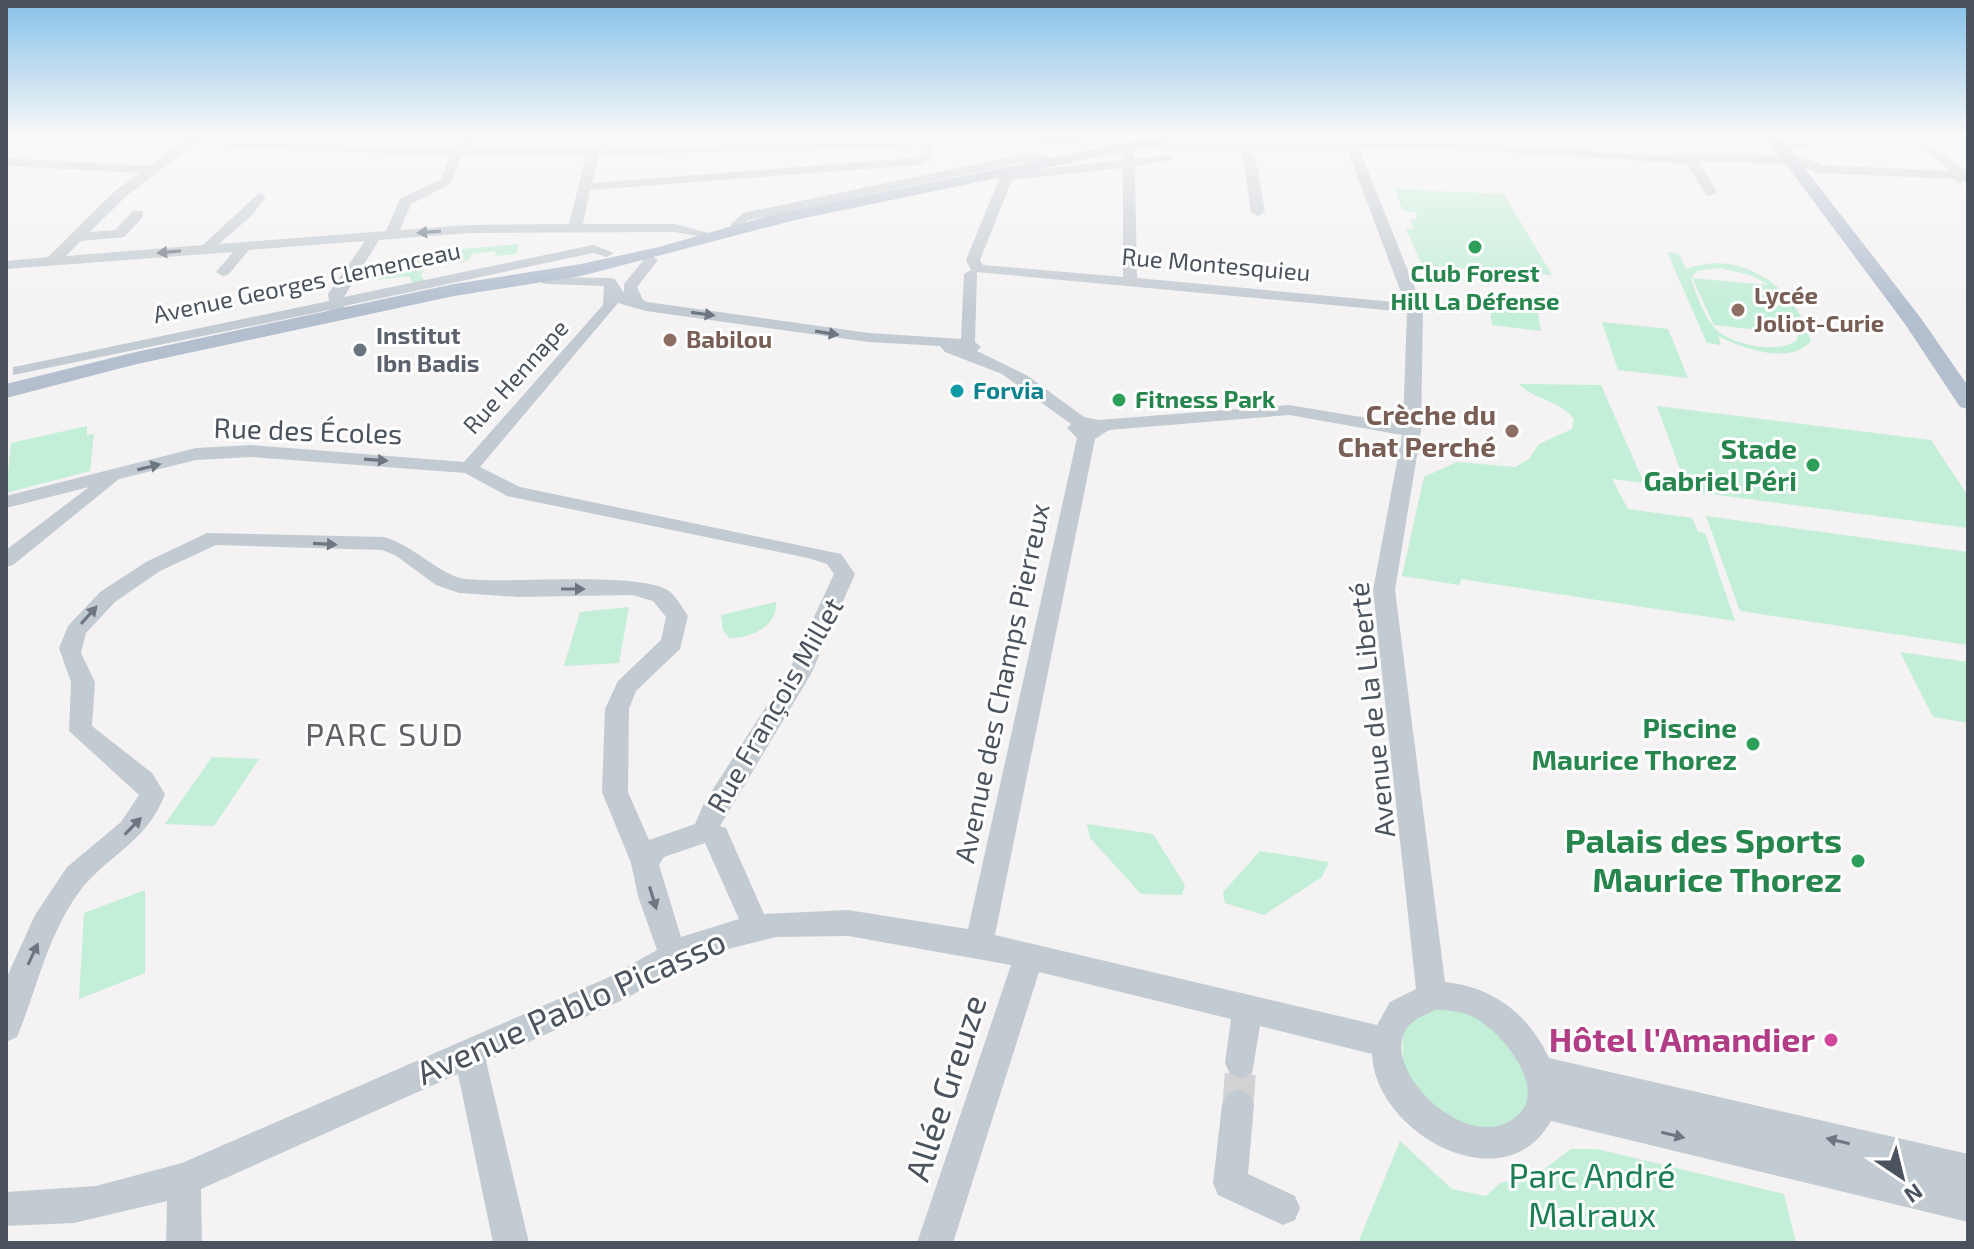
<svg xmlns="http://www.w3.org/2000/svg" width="1974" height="1249" font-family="'Exo 2',sans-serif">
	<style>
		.green { fill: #c3eed7; fill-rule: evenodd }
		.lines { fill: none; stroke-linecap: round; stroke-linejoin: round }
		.minor-tunnel { stroke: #d2d2d4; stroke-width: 31; stroke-dasharray: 31 15; stroke-linecap: butt }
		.minor { fill: #c3cbd2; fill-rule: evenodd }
		.major { fill: #b3bfcf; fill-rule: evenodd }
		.oneway { fill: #6e7781 }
		.leisure-dot { fill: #2e9e5b; stroke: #fff; stroke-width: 3 }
		.education-dot { fill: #8d6e63; stroke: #fff; stroke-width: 3 }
		.worship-dot { fill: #6b7280; stroke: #fff; stroke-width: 3 }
		.culture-dot { fill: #0f9aa8; stroke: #fff; stroke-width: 3 }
		.hotel-dot { fill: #d1479c; stroke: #fff; stroke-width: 3 }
		.labels { text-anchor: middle; stroke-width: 6; stroke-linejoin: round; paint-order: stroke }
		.far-street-label { font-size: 24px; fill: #4a535e; stroke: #fff }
		.far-leisure-label { font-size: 24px; font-weight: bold; fill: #27864d; stroke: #fff }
		.far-education-label { font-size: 24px; font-weight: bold; fill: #785e54; stroke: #fff; text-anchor: start }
		.far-worship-label { font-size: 24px; font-weight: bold; fill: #5b616d; stroke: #fff; text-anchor: start }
		.far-culture-label { font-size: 24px; font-weight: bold; fill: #0d838f; stroke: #fff; text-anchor: start }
		.education-label { font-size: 28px; font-weight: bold; fill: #785e54; stroke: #fff; text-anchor: end }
		.street-label { font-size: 28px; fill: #4a535e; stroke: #fff }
		.leisure-label { font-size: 28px; font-weight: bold; fill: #27864d; stroke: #fff; text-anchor: end }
		.quarter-label { font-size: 32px; letter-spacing: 2px; fill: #5e6166; stroke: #fff }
		.near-leisure-label { font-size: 34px; font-weight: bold; fill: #27864d; stroke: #fff; text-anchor: end }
		.near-street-label { font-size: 34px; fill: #4a535e; stroke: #fff }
		.near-hotel-label { font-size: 34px; font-weight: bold; fill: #b23c85; stroke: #fff; text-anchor: end }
		.near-park-label { font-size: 34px; fill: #1c7f54; stroke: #fff }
	</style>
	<rect width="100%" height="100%" fill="#f4f2f2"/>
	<g class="green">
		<path d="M1394,189L1504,194L1552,275L1422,265L1406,229H1414L1410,219H1416L1417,212L1403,211Z"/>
		<path d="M519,244L516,254L495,256L496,251L472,254L469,260L457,263L453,255L427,259L421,276L426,282L413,284L409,276L347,283L353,275L375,272L377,269L383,268L382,273L412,269L418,253Z"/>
		<path d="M1667,252L1679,254L1686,269C1741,248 1797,288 1811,341C1790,366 1742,348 1718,336L1721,345L1707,343ZM1720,268L1750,275L1769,285L1692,278L1714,325L1797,334L1785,312L1798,334L1797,340C1778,355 1728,345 1713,326C1703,314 1696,293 1691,279L1697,271Z"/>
		<path d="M1510,306L1537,309L1541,331L1492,325L1490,310Z"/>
		<path d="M1602,322L1668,329L1688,378L1618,370Z"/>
		<path d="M1519,384L1601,385L1644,483L1612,479L1628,509L1692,518L1698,532L1705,533L1735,621L1461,579L1460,585L1402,576L1424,477L1457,462L1515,467L1529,459L1539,444L1572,429L1574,419C1558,399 1535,401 1519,384Z"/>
		<path d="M1657,406L1931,440L1968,496V528L1688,491Z"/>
		<path d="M87,426V435L94,434L90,471L6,493L11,443Z"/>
		<path d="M1706,516L1968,552V645L1740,611Z"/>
		<path d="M776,602C778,627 750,638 729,638L723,630L721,615Z"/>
		<path d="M629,607L619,663L564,666L580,612Z"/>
		<path d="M1900,652L1968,662V723L1933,717Z"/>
		<path d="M212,757L259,759L214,826L165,824Z"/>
		<path d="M1087,824L1153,834L1185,885L1182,895L1141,894L1090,838Z"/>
		<path d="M1260,851L1329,862L1322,877L1264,915L1225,903L1223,892Z"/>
		<path d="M145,890V973L79,999L84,913Z"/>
		<path d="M1447,1004L1486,1017L1529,1071V1100L1522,1113L1497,1129L1479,1130L1440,1117L1404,1076L1402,1028L1415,1013Z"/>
		<path d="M1400,1141L1452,1189L1486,1196L1500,1183L1535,1176L1571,1149H1597L1784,1194L1796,1243H1358Z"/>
	</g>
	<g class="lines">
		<path class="minor-tunnel" d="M1238,1105L1241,1063"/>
		<g class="minor">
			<path d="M13,135H28L6,147V138Z"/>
			<path d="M165,135L386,148H454L469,135H482L468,148H593L608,135H621L608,148L1071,136L1160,144L1441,140L1660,156L1710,153L1805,157L1821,165L1951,171L1905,135H1918L1968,172V180L1959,183L1953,179L1821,173L1787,164L1698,161L1717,192L1711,196L1706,195L1688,166L1678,163L1441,148L1359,149L1423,308L1421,431L1395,590L1445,982C1494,987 1529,1015 1549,1058L1968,1154V1188L1919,1176L1968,1188V1222L1551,1121C1504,1205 1375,1133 1372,1054L1260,1026L1252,1074L1241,1078L1230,1074L1225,1063L1231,1019L1039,972L953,1243H917L1011,965L848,936L776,937L700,956L627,998L486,1061L529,1243H493L458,1074L201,1189L202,1243H166L167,1201L74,1223L6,1226V1192L96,1186L182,1163L607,978L657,950L638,896L631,863L602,792L605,709L618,681L661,640L666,617L653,601L632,595L518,597L459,593L436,585L395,555L382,550L216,545L160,571L115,602L86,633L81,653L95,682L92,726L152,773L165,794C146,845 105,855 77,895C46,940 37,989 17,1037L6,1042V979L35,915L67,867L121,822L139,795L69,731L71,682L59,648L68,626L100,592L146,562L207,533L384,537C415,546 442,577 466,579C510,584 640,571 669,591C676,596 683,609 688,616L680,649L636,691L629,709L628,792L649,840L695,824L704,803L789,671L834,574L827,564L808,558L507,496L465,473L251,457L196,460L119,479L13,565L6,567V550L89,487L6,508V496L196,448L251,445L464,462L603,305L604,286L547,284L542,283V277L610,278L615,279L624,293V284L646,257L651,256L658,260L637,287L643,300L647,302L869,333L961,339L964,274L971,270L966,260L1000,177L995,172L997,169L1017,172L1123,160L1125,148L1071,144L933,146L932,159L918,165L590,190L583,224H675L709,233L702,237L675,232L470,233L379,240L344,297L593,245L614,253L607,257L593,253L344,306L345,314L337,319L332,317L329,310L13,375V367L19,366L329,301L328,294L365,241L249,250L228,275L223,276L216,272L233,252L6,269V261L48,257L116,190L140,173L6,166V158L149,166L182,142ZM193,145L450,156L441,179L400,199L386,231L219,244L251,216L266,197L259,193L203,245L66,256L81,241L124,237L143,217V211H133L115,230L90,232L126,196ZM921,146L922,154L915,158L592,183L599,155ZM1134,149L1242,150L1251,212L1258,216L1265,212L1254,150L1347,149L1405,303L1137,278L1135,166L1175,159L1169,155L1135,159ZM462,156H586L569,224L470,225L400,230L411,204L450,184ZM1123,168V277L983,265L980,260L1012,180ZM977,272L1407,312L1403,424L1289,405L1099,420L1084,417L1028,376L977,351L981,347L975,342ZM618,303L646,311L869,342L940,346L945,352L1002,374L1071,424L1067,428L1077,438L968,929L848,910L764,914L726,828L720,826L811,674L855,574L841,554L520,487L480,467ZM1289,415L1402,435L1373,590L1416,989L1390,1002L1377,1025L995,935L1095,439L1109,430ZM705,843L739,919L681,937L659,865L664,857ZM1435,1010C1447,1010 1460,1011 1471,1016C1498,1027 1548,1086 1519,1114C1469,1163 1367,1059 1413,1022C1419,1017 1428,1014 1435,1010Z"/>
			<path d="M1846,135H1879L1793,149L1787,145Z"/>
			<path d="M1030,153L1056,159L1050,163L1030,161L859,197L862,204L855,208L847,200L748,220L737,229L730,225L743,213Z"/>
			<path d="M1238,1089L1249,1094L1254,1105L1248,1174L1295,1196L1300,1208L1295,1220L1283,1225L1218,1195L1213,1183L1222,1105L1227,1094Z"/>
		</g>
		<g class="major">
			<path d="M1164,135H1192L1185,139L795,220L581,276L454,296L137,364L6,398V384L136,352L454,284L581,264L659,247L771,215Z"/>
			<path d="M1764,135H1779L1920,317L1968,386V409L1960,407L1905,324Z"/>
		</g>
	</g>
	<defs><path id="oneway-solid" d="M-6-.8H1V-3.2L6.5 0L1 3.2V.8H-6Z" transform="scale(2)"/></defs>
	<g class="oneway">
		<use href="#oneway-solid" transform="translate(429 232) rotate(176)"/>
		<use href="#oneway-solid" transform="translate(169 252) rotate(175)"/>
		<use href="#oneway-solid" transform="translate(703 314) rotate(8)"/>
		<use href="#oneway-solid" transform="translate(827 333) rotate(9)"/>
		<use href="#oneway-solid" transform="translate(376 460) rotate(4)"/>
		<use href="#oneway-solid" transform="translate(149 467) rotate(-14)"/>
		<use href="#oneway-solid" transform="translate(325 544) rotate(3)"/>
		<use href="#oneway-solid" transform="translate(573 589)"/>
		<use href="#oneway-solid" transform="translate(89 615) rotate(-48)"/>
		<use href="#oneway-solid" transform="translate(133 826) rotate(-46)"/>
		<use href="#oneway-solid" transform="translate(653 898) rotate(73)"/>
		<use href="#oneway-solid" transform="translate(33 954) rotate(-65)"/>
		<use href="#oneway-solid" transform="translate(1673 1135) rotate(13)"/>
		<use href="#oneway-solid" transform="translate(1838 1141) rotate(-167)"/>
	</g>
	<linearGradient id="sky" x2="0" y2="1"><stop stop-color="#85c0e8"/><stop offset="0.44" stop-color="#faf9f9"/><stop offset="1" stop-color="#faf9f9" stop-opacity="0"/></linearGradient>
	<rect width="1974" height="310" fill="url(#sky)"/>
	<g class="leisure-dot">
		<circle cx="1475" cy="247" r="8"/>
		<circle cx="1119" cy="400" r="8"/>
		<circle cx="1813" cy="465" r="8"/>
		<circle cx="1753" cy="744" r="8"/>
		<circle cx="1858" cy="861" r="8"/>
	</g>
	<g class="education-dot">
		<circle cx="1738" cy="310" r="8"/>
		<circle cx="670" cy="340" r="8"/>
		<circle cx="1512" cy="431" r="8"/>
	</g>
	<circle class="worship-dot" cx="360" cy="350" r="8"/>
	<circle class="culture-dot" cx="957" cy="391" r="8"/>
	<circle class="hotel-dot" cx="1831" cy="1040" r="8"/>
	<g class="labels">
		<g class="far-street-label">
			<text transform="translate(1216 265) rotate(5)" y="8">Rue Montesquieu</text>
			<text transform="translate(307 283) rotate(-12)" y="8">Avenue Georges Clemenceau</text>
			<text transform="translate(516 377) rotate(-48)" y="8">Rue Hennape</text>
		</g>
		<g class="far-leisure-label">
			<text x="1475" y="282">Club Forest<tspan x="1475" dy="28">Hill La Défense</tspan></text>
			<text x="1135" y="408" text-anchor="start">Fitness Park</text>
		</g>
		<g class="far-education-label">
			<text x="1754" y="304">Lycée<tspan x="1754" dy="28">Joliot-Curie</tspan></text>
			<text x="686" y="348">Babilou</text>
		</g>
		<g class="far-worship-label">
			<text x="376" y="344">Institut<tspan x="376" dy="28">Ibn Badis</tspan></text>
		</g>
		<g class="far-culture-label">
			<text x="973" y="399">Forvia</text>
		</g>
		<g class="education-label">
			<text x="1496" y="425">Crèche du<tspan x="1496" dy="32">Chat Perché</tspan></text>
		</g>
		<g class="street-label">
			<text transform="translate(308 431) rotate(2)" y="10">Rue des Écoles</text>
			<text transform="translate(1002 683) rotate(-78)" y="10">Avenue des Champs Pierreux</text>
			<text transform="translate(775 705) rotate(-60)" y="10">Rue François Millet</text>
			<text transform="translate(1372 710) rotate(-96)" y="10">Avenue de la Liberté</text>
		</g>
		<g class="leisure-label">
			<text x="1797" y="459">Stade<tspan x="1797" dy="32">Gabriel Péri</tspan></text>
			<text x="1737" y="738">Piscine<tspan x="1737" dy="32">Maurice Thorez</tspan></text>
		</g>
		<g class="quarter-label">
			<text x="385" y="746">PARC SUD</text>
		</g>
		<g class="near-leisure-label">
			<text x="1842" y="853">Palais des Sports<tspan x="1842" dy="39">Maurice Thorez</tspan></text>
		</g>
		<g class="near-street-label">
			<text transform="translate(571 1007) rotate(-24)" y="12">Avenue Pablo Picasso</text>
			<text transform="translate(946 1088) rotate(-72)" y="12">Allée Greuze</text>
		</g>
		<g class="near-hotel-label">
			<text x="1815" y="1052">Hôtel l'Amandier</text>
		</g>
		<g class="near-park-label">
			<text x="1592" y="1188">Parc André<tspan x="1592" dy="39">Malraux</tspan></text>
		</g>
	</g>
	<rect width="1974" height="1249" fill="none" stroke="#4a535e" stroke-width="16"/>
	<g transform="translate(1902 1177) rotate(145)" stroke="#ffffff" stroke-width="6" paint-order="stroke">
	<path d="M0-6L14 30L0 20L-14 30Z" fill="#4a535e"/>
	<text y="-12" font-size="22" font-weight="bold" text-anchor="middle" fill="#4a535e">N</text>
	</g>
</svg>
